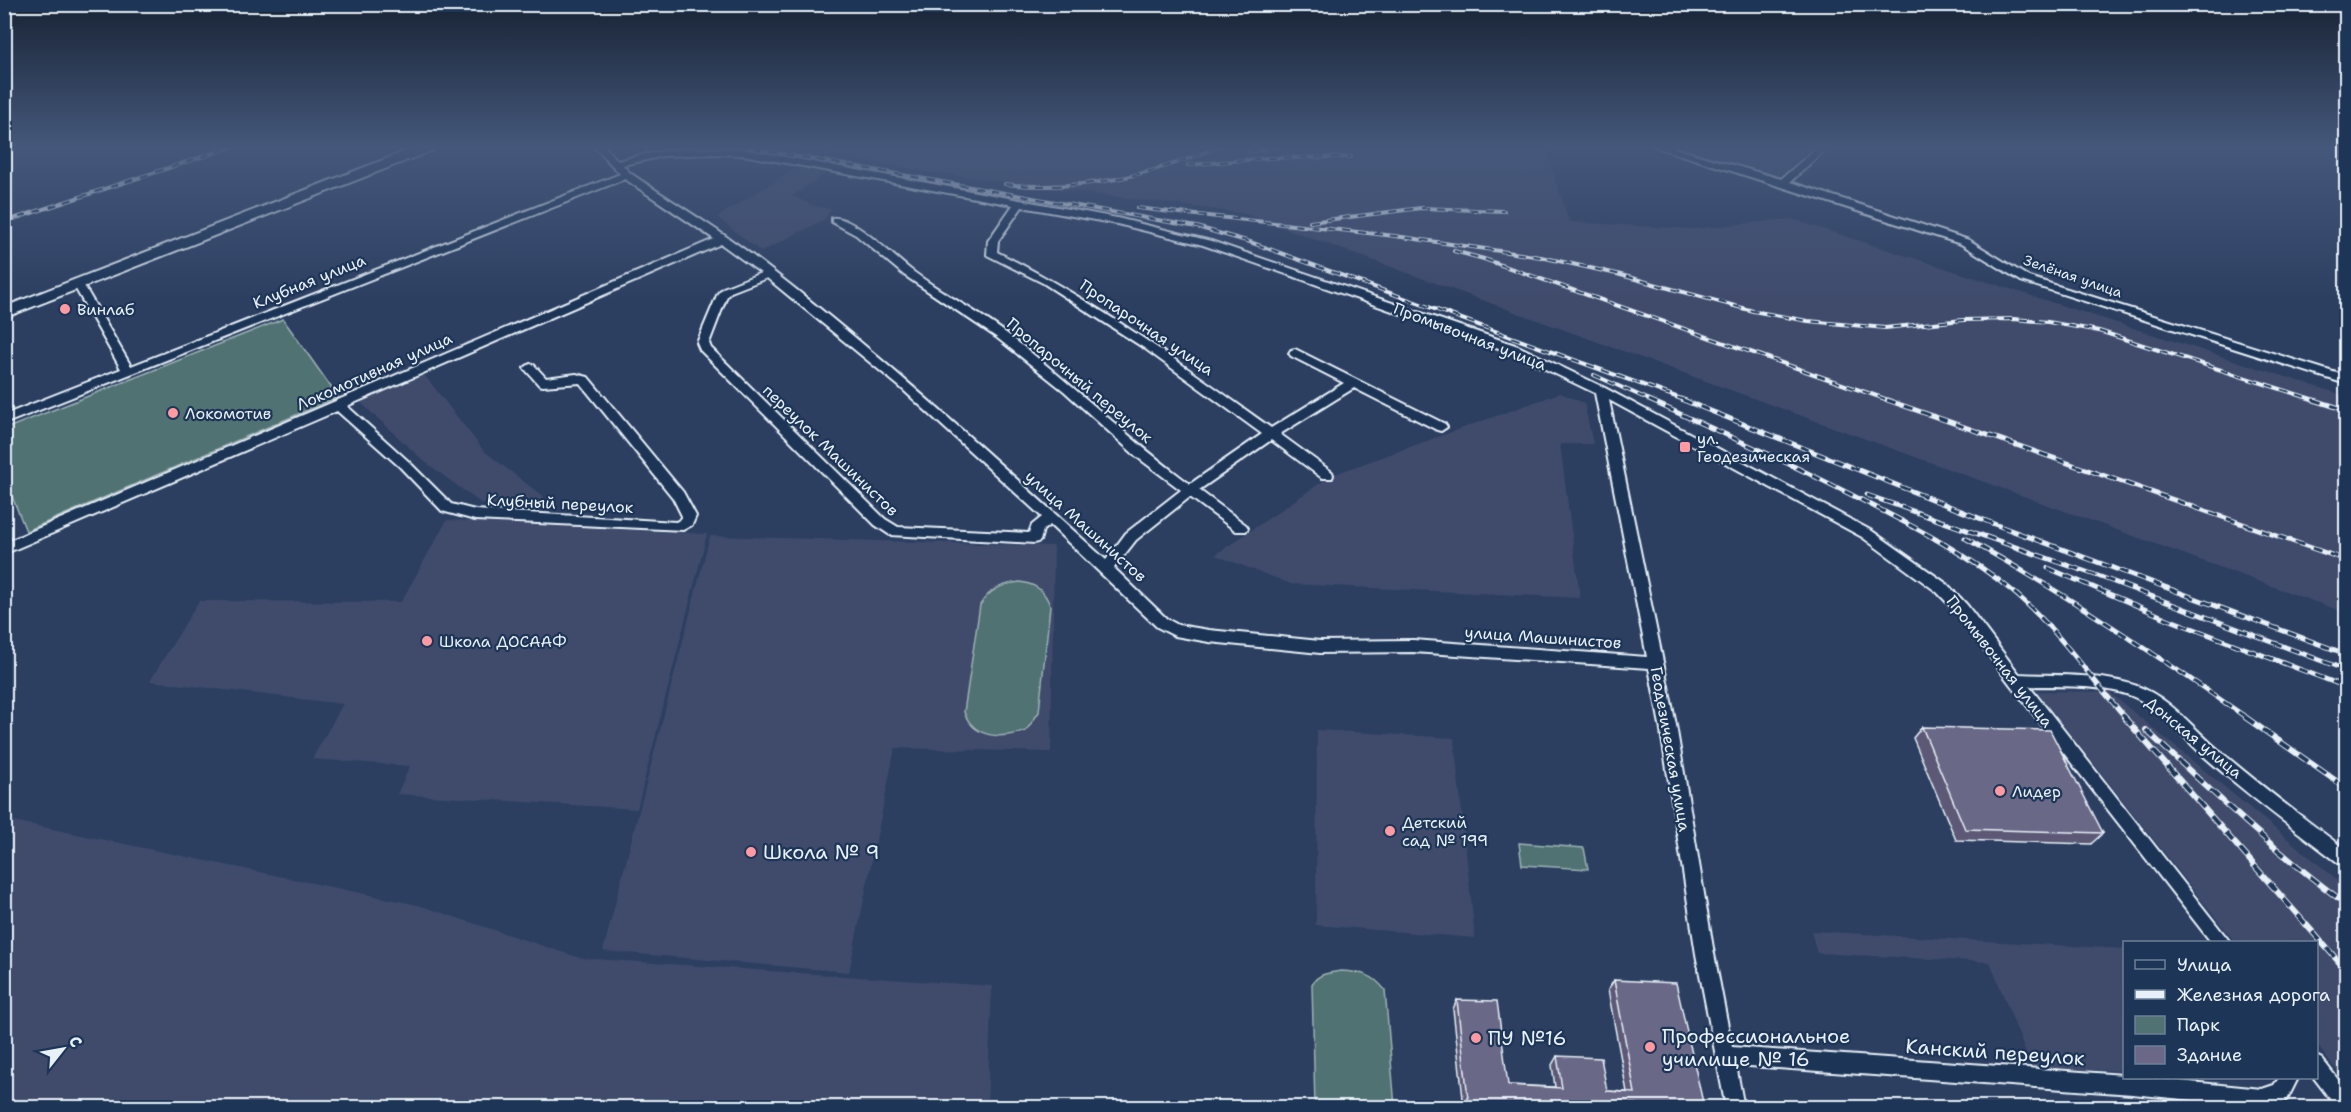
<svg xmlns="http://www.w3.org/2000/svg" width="2351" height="1112" font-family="'Shantell Sans',sans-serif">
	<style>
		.built { fill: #3f4b6c }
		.green { fill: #517272; stroke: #9cb2b5; stroke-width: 1.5 }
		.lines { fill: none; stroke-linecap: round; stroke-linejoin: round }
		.minor-casing { stroke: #e8f1f8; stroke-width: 4 }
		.highway-casing { stroke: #e8f1f8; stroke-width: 4 }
		.minor { fill: #1d3557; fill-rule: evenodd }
		.highway { fill: #1d3557; fill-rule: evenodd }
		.rail-far2-casing { stroke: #e8f1f8; stroke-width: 4 }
		.rail-far1-casing { stroke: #e8f1f8; stroke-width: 5 }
		.rail-casing { stroke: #e8f1f8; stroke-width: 6 }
		.rail-far2 { stroke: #1d3557; stroke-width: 2; stroke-dasharray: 8; stroke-linecap: butt }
		.rail-far1 { stroke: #1d3557; stroke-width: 3; stroke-dasharray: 9; stroke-linecap: butt }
		.rail { stroke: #1d3557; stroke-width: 4; stroke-dasharray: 11; stroke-linecap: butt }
		.wall { fill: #5b5974; stroke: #e8f1f8; stroke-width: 1.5 }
		.building { fill: #6a6787; stroke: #e8f1f8; stroke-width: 1.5 }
		.poi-dot { fill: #ff9aa2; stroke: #1d3557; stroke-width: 2 }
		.labels { text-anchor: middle; stroke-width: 4.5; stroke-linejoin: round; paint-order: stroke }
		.far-street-label { font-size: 14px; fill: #e8f1f8; stroke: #1d3557 }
		.street-label { font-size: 16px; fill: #e8f1f8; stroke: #1d3557 }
		.poi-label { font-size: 16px; fill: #e8f1f8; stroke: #1d3557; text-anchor: start }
		.near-poi-label { font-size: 20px; fill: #e8f1f8; stroke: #1d3557; text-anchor: start }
		.near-street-label { font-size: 20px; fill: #e8f1f8; stroke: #1d3557 }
	</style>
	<rect width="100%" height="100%" fill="#2c3f61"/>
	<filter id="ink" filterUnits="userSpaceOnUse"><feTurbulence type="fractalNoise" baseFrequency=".0167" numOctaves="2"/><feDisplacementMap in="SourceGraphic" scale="12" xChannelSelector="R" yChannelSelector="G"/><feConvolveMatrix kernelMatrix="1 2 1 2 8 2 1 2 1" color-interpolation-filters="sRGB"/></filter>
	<g filter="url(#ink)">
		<g class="built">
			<path d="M801,146H1539L1546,151L1569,222L1691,229L1791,219L2346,396V613L1242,213L929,172L803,150Z"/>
			<path d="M1668,146H1813L1778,178Z"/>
			<path d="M803,164L831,170L792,196L814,206L831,209L825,219L761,252L717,217Z"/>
			<path d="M422,372L484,451L545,498L532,510L482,504L425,462L359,401Z"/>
			<path d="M1560,393L1584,403L1593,444H1560L1580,598L1291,584L1215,555L1332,475Z"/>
			<path d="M447,520L707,534L637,809L397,794L410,766L312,759L343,704L150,681L199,601L401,602Z"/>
			<path d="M710,536L1054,546L1051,752L895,748L849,972L603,951Z"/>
			<path d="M2036,691L2109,692L2346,887V1083L2317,1045L2316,942H2235Z"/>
			<path d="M1317,730L1454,738L1475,938L1316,925Z"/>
			<path d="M4,819L418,905L580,958L992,986L987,1107H5Z"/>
			<path d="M1811,931L2124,949V1071L2032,1068L1990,962L1817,953Z"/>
		</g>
		<g class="green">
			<path d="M283,319L338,397L26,531L5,479V429Z"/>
			<path d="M1020,582C1035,584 1045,590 1050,606L1039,712L1026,731C1001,739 974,739 964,712L980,605C990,589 1002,584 1020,582Z"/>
			<path d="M1519,843L1584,848L1588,869L1522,865Z"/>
			<path d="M1341,971C1361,972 1373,974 1385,990L1395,1107H1315L1312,984C1319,973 1329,973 1341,971Z"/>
		</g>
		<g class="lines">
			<g class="minor-casing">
				<g id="minor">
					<path d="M594,146H604L618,161C659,148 700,147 743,149L1117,218L1211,241L1518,346L1605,388L1872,531L1947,584L1967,605L2019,674C2058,676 2099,673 2137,686C2171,698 2193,729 2220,751C2261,786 2303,818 2346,850V866L2340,864C2295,830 2249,796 2207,759C2182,737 2161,707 2129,695C2097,684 2061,687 2029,686L2230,942H2211L2010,684L1957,613L1937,592L1862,537L1609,400L1676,725L1714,954L1732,1047L2124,1075V1078H2149L2262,1089L2274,1085L2279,1078H2298L2287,1100L2262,1107L2132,1094L1736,1065L1744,1108H1726L1696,954L1660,725L1649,668L1413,652L1320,653L1209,642L1175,636L1157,627L1050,525L1043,530L1040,541L1035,543L890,535L875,525L700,350L697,343L718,293L723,288L761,273L721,244L347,406L408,461L451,504L475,510L676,522L681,519L682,516L673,498L580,383L543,386L539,385L524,368L530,364L534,365L546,378L576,374L588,377L683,492L696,516L692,525L683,530L475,520L442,511L400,467L337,411L4,554V543L714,239L625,179L4,424V415L121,369L73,284L74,282L78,281L83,284L131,366L620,174ZM712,154L743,155L1013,205L988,241L987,255L1043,283L1144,348L1262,434L1190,484C1126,437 1069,381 1006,333C976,310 941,293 911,270C895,258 852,215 832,218V222L856,235L904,275L996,337L1064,391L1137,457L1181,490L1126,533L1106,560C992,457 879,352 757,259C717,228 672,202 630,173L623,165L664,156ZM1022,207L1117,224L1203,245L1510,352L1595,393L1647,657L1413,640L1320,641L1209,630L1178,625L1167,619L1114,568L1136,540L1190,497L1236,531H1246L1248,528L1246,525L1199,490L1271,440L1322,478H1332L1333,475L1332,472L1280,434L1354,388L1437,430L1441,431L1447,427L1445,424L1295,349L1291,350L1289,353L1291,356L1344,383L1271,428C1182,364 1095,301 997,252L998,241ZM767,278L900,387L1042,517L1032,525L1029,533L898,527L885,519L711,348L709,343L727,296L731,292Z"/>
					<path d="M1653,146H1667L1781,179L1819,146H1829L1790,182L1969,240L2029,277L2346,376V384L2021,281L1961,244Z"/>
					<path d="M2316,1056L2322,1059L2346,1090V1108H2337L2314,1078H2316Z"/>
				</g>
			</g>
			<g class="highway-casing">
				<path id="highway" d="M419,146H438L436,149L4,318V307Z"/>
			</g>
			<use href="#minor" class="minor"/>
			<use href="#highway" class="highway"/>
			<g class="rail-far2-casing">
				<g id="rail-far2">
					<path d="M738,146L1197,227L1250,242L1687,401"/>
					<path d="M1249,152L1279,146"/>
					<path d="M1188,165L1267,158L1351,157"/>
					<path d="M1005,184C1081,192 1150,176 1220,146"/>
					<path d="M1137,208L1205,216"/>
					<path d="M1199,215L1395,236L1541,257L1617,274L1753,311L1808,321L1885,328L1963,320L2014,319L2048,322L2099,331L2318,401"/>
					<path d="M4,222L235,146"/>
					<path d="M1310,222L1421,208L1504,211"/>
					<path d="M1454,251L1484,259L1891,401"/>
					<path d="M1594,375L1652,401"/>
				</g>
			</g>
			<g class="rail-far1-casing">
				<g id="rail-far1">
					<path d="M1649,400C1725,434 1801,468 1875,507C1922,531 1970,556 2011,590C2055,626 2088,675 2126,718"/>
					<path d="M1683,400L1994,524L2346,654"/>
					<path d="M1887,400L2346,560"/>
					<path d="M2314,400L2346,410"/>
					<path d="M1867,495L2098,576L2346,670"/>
					<path d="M1965,538C2063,592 2155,654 2247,718"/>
					<path d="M2048,568L2168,619L2346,687"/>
				</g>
			</g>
			<g class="rail-casing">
				<g id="rail">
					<path d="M2124,717L2346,970"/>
					<path d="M2245,717L2346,788"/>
					<path d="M2146,730C2211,791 2274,851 2346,904"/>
				</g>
			</g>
			<use href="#rail-far2" class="rail-far2"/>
			<use href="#rail-far1" class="rail-far1"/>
			<use href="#rail" class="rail"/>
		</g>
		<g class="wall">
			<path d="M1922,727L2103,833L2091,844L1956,840L1913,738Z"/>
			<path d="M1614,980L1704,1107H1464L1453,1009L1457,1000L1508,1085L1555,1087L1552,1065L1557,1056L1607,1091L1627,1092L1608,990Z"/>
		</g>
		<g class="building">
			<path d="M1922,727L2050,730L2103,833L1965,829Z"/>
			<path d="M1614,980L1676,983L1704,1107H1638L1637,1104L1594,1102L1595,1107H1469L1457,1000L1497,1001L1508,1085L1562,1088L1557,1056L1601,1058L1607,1091L1635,1093Z"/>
		</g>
	</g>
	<linearGradient id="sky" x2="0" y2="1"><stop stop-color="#182335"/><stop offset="0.49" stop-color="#45587b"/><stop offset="1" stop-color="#45587b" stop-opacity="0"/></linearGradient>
	<rect width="2351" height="301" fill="url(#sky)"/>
	<g class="poi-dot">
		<circle cx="65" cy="309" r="6"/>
		<circle cx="173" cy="413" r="6"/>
		<rect x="1679" y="441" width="12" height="12" rx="3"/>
		<circle cx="427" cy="641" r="6"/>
		<circle cx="2000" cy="791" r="6"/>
		<circle cx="1390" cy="831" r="6"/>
		<circle cx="751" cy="852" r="6"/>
		<circle cx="1476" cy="1038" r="6"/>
		<circle cx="1650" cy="1047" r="6"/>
	</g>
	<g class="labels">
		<g class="far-street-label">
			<text transform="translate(2073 276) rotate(19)" y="5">Зелёная улица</text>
		</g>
		<g class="street-label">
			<text transform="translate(309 281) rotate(-22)" y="6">Клубная улица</text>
			<text transform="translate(1147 327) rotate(34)" y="6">Пропарочная улица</text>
			<text transform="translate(1470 336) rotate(21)" y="6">Промывочная улица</text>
			<text transform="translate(374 371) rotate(-24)" y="6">Локомотивная улица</text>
			<text transform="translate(1080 380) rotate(40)" y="6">Пропарочный переулок</text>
			<text transform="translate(831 450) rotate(44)" y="6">переулок Машинистов</text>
			<text transform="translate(560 503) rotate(3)" y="6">Клубный переулок</text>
			<text transform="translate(1086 526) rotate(42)" y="6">улица Машинистов</text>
			<text transform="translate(1543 637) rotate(4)" y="6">улица Машинистов</text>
			<text transform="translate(2000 661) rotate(52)" y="6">Промывочная улица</text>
			<text transform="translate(2194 737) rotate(39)" y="6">Донская улица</text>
			<text transform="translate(1671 749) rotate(80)" y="6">Геодезическая улица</text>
		</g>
		<g class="poi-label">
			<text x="77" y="315">Винлаб</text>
			<text x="185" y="419">Локомотив</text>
			<text x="1697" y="444">ул.<tspan x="1697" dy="18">Геодезическая</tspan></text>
			<text x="439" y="647">Школа ДОСААФ</text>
			<text x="2012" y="797">Лидер</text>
			<text x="1402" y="828">Детский<tspan x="1402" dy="18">сад № 199</tspan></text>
		</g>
		<g class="near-poi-label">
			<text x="763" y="859">Школа № 9</text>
			<text x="1662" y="1043">Профессиональное<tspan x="1662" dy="23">училище № 16</tspan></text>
			<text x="1488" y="1045">ПУ №16</text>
		</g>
		<g class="near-street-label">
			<text transform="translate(1995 1052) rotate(4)" y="7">Канский переулок</text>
		</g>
	</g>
	<rect width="2351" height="1112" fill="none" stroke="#1d3557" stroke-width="24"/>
	<rect x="12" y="12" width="2327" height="1088" fill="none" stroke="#e8f1f8" stroke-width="2" filter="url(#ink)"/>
	<rect x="2123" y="941" width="195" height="138" fill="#1d3557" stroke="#6e8097" stroke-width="1.5"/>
	<rect x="2135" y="960" width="30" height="9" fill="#1d3557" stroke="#6e8097" stroke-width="1.5"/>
	<text x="2177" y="971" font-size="18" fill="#e8f1f8">Улица</text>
	<rect x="2135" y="990" width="30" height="9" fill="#e8f1f8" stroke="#6e8097" stroke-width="1.5"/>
	<text x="2177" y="1001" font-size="18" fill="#e8f1f8">Железная дорога</text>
	<rect x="2135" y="1016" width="30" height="18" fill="#517272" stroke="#6e8097" stroke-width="1.5"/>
	<text x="2177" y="1031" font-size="18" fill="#e8f1f8">Парк</text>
	<rect x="2135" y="1046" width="30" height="18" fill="#6a6787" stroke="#6e8097" stroke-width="1.5"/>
	<text x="2177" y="1061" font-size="18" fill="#e8f1f8">Здание</text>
	<g transform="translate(63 1049) rotate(59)" stroke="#1d3557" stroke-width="4.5" paint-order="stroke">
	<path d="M0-4.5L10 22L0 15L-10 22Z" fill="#e8f1f8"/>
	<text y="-9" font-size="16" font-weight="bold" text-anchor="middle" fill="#e8f1f8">С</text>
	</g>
</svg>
